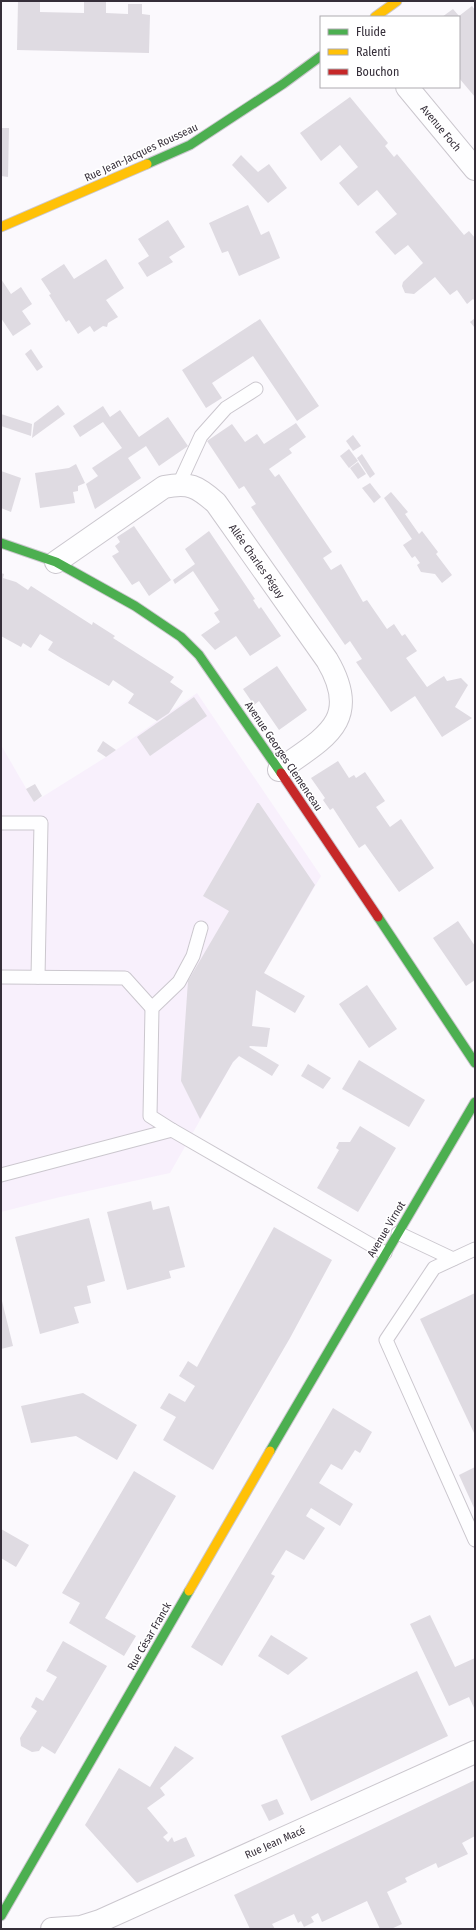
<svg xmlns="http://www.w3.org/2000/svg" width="476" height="1930" font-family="'Fira Sans Condensed',sans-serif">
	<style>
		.built { fill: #f8f0fc }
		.building { fill: #dfdbe2 }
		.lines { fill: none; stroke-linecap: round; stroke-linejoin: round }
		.lane-casing { stroke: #cbc7ce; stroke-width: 15 }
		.street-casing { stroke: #cbc7ce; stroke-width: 24 }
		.fast-casing { stroke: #cbc7ce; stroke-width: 11 }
		.slow-casing { stroke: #cbc7ce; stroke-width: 11 }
		.jam-casing { stroke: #cbc7ce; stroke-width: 11 }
		.lane { stroke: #fefeff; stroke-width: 13 }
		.street { stroke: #fefeff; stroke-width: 22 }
		.fast { stroke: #4caf50; stroke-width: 9 }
		.slow { stroke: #ffc107; stroke-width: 9 }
		.jam { stroke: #c62828; stroke-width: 9 }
		.labels { text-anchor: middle; stroke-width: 3.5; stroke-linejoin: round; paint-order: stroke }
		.street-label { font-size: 11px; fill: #352e39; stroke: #fff }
	</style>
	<rect width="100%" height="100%" fill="#fbf9fd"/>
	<path class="built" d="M197,693L321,876L256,987L250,1046L233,1062L170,1173L56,1198L1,1212V745L34,802L106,757Z"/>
	<g class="building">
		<path d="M18,1H40V12L84,13V1H106V13L128,14V4H142V14L150,15L149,53L17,50Z"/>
		<path d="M472,6L475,10V97L459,78V17H442L453,9L459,16Z"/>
		<path d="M350,97L388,143L385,146L394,157L397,154L464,235L469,231L475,238V301L473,299L467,304L457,290L450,295L435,277L414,294L405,293L402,286L403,282L423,263L408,245L395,255L375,232L397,214L377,190L358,206L339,183L358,167L340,145L321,161L300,133Z"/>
		<path d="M1,128H9L8,177L1,176Z"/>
		<path d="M241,155L258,172L269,164L287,188L268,203L232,165Z"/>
		<path d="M248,205L261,235L269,231L280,258L239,276L228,251L222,253L209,223Z"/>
		<path d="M168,220L185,247L169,257L173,262L147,277L138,263L149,256L138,239Z"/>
		<path d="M106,259L124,288L106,300L118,317L108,323L107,327L103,326L94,332L90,326L78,334L69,320L66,322L49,295L51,294L41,279L64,264L74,279Z"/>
		<path d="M1,279L11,294L21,287L32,304L22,311L31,324L13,336L1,318Z"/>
		<path d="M475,318V328L470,322Z"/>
		<path d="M260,319L319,406L297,421L253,356L212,383L222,398L206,408L182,370Z"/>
		<path d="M31,349L43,367L37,371L25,354Z"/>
		<path d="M58,405L65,414L32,438L34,423Z"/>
		<path d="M103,406L110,417L120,410L139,437L168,417L188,446L159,466L146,446L128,458L141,478L95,509L86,484L98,476L92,468L122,448L103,422L80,437L73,426Z"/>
		<path d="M1,414L32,424L31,436L1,426Z"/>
		<path d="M296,423L306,437L289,449L292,453L269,469L275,477L279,474L332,552L323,558L331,570L341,564L363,602L367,600L387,629L394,624L402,636L405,634L417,651L406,658L427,687L444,676L447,681L461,678L468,685L455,707L472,718L442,737L415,696L391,712L356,662L362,659L350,641L345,645L251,507L256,504L244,486L239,489L207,441L232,424L245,442L257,434L264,444Z"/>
		<path d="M353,435L361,446L353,451L346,441Z"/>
		<path d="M349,449L358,461L349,468L340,456Z"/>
		<path d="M362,454L375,474L370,478L357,458Z"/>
		<path d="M358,462L366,474L358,479L350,468Z"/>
		<path d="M76,464L85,483L78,486V491L73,492L75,503L40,508L35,473L69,468Z"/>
		<path d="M1,471L21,478L11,512L1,508Z"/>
		<path d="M370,483L381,497L374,503L362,488Z"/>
		<path d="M391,492L408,512L405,514L419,534L422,531L438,552L436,554L452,575L442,583L435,574L421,572L417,565L420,563L415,556L412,558L403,545L412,539L384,498Z"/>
		<path d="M134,526L171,580L149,596L139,581L132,585L112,556L119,552L115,546L120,542L117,537Z"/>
		<path d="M209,531L255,599L253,600L259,609L261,607L281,636L250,656L236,636L215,650L201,635L220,622L214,613L219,610L193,571L175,584L173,580L195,564L185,549Z"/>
		<path d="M1,573L4,574L3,578L16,582L28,590L31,586L92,625L93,622L115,636L113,638L174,677L170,682L183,691L169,713L157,721L128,703L134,694L113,680L109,686L61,658L48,650L53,642L40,634L31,648L23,643L21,647L1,636Z"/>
		<path d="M277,666L307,710L279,730L259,701L254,705L243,689Z"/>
		<path d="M194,697L207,716L150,756L137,737Z"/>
		<path d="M103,741L116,750L106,757L97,751Z"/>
		<path d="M338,761L349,778L354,775L356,778L365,772L385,801L376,807L390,827L401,819L434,868L399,892L365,844L359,848L333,808L330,810L323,800L325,798L311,778Z"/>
		<path d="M35,784L42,796L34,802L26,789Z"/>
		<path d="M257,803H259L315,885L264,973L305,996L295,1013L256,990L252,1026L270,1028L267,1047L250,1046L249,1047L279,1065L272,1076L239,1056L233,1062L200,1119L181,1081L188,981L229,911L203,896Z"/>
		<path d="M458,921L475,946V980L466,986L433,938Z"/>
		<path d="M367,985L397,1029L369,1048L339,1004Z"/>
		<path d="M359,1060L425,1100L409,1127L342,1089Z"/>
		<path d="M308,1064L331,1078L323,1089L301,1076Z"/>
		<path d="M360,1126L396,1148L358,1212L317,1188L339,1150L336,1148L339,1142H350Z"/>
		<path d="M151,1201L153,1210L169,1206L185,1267L169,1271L171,1278L127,1290L107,1212Z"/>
		<path d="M89,1218L105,1281L87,1286L91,1303L74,1307L79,1323L40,1334L15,1237Z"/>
		<path d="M274,1227L332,1260L290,1338L213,1470L163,1440L176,1417L160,1408L169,1393L185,1402L195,1386L179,1376L188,1361L197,1367Z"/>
		<path d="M475,1293V1435L420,1319Z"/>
		<path d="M2,1301L13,1346L1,1349V1302Z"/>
		<path d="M83,1393L137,1425L117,1460L76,1436L31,1443L21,1406Z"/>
		<path d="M333,1408L372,1432L360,1453L355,1450L342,1470L331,1464L319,1483L353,1504L340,1526L311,1508L306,1516L325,1528L304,1560L286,1550L271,1574L275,1576L222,1666L191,1647Z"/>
		<path d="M475,1467V1510L459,1475Z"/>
		<path d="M134,1471L176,1496L105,1618L136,1636L124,1656L69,1623L80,1603L62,1593Z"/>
		<path d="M1,1529L29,1545L16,1567L1,1558Z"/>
		<path d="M430,1615L455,1667L475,1658V1710L469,1697L449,1706L410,1624Z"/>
		<path d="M271,1635L308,1658L288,1675L258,1656Z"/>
		<path d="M63,1641L107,1666L55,1754L42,1746L39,1751L32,1752L21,1746L20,1738L37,1711L31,1707L36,1697L43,1701L57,1677L46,1671Z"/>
		<path d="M417,1671L448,1736L311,1801L281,1736Z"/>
		<path d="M175,1746L194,1758L160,1788L165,1795L147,1808L168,1833L163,1837L168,1842L172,1837L174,1842L186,1837L195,1856L137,1883L85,1825L119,1768L150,1787Z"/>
		<path d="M475,1780V1836L462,1843L468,1854L438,1868L436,1863L405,1878L407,1882L387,1892L402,1924L391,1929H380L367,1901L322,1922L318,1913L311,1917L314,1922L304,1927L301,1921L298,1923L294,1914L272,1924L275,1929H250L234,1895Z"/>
		<path d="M277,1799L284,1814L269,1821L261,1805Z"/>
	</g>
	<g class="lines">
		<g class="lane-casing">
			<g id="lane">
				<path d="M179,484L201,436L226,408L256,389"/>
				<path d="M1,823H41L38,977"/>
				<path d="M1,977L125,978L152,1008"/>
				<path d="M172,1130L150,1116L152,1008L179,982L193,956L201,928"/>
				<path d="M1,1175L172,1130L385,1253"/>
				<path d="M398,1233L453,1259"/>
				<path d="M475,1249L434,1268L386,1340L475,1540"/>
			</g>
		</g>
		<g class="street-casing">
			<g id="street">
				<path d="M407,87L475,169"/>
				<path d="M56,562L164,487C189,482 197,486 216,503L327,660C363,721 324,738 279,770"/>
				<path d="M52,1929L81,1927L100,1921L475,1752"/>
			</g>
		</g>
		<g class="fast-casing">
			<g id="fast">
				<path d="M147,164L190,145L283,84L321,56"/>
				<path d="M1,543L56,562L135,606L181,637L199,655L281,773"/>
				<path d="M378,917L475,1063"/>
				<path d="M270,1451L475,1102"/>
				<path d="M1,1916L189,1591"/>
			</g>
		</g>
		<g class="slow-casing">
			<g id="slow">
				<path d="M375,17L397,1"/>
				<path d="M1,227L147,164"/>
				<path d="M189,1591L270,1451"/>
			</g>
		</g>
		<g class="jam-casing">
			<path id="jam" d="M281,773L378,917"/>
		</g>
		<use href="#lane" class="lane"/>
		<use href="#street" class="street"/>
		<use href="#fast" class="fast"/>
		<use href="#slow" class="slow"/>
		<use href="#jam" class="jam"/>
	</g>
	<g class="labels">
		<g class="street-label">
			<text transform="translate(441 128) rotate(50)" y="4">Avenue Foch</text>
			<text transform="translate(141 152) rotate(-25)" y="4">Rue Jean-Jacques Rousseau</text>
			<text transform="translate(257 561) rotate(55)" y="4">Allée Charles Péguy</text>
			<text transform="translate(284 756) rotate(56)" y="4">Avenue Georges Clemenceau</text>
			<text transform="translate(386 1229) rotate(-59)" y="4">Avenue Virnot</text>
			<text transform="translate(149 1636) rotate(-60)" y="4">Rue César Franck</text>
			<text transform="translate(275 1842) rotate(-24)" y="4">Rue Jean Macé</text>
		</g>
	</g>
	<rect width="476" height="1930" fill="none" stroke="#352e39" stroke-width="4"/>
	<rect x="320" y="16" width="140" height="72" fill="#ffffff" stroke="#aeabb0"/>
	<rect x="328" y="29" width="20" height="6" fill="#4caf50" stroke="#aeabb0"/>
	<text x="356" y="36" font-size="12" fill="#352e39">Fluide</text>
	<rect x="328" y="49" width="20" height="6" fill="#ffc107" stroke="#aeabb0"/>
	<text x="356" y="56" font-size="12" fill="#352e39">Ralenti</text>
	<rect x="328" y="69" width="20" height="6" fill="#c62828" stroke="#aeabb0"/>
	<text x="356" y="76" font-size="12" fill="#352e39">Bouchon</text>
</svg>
